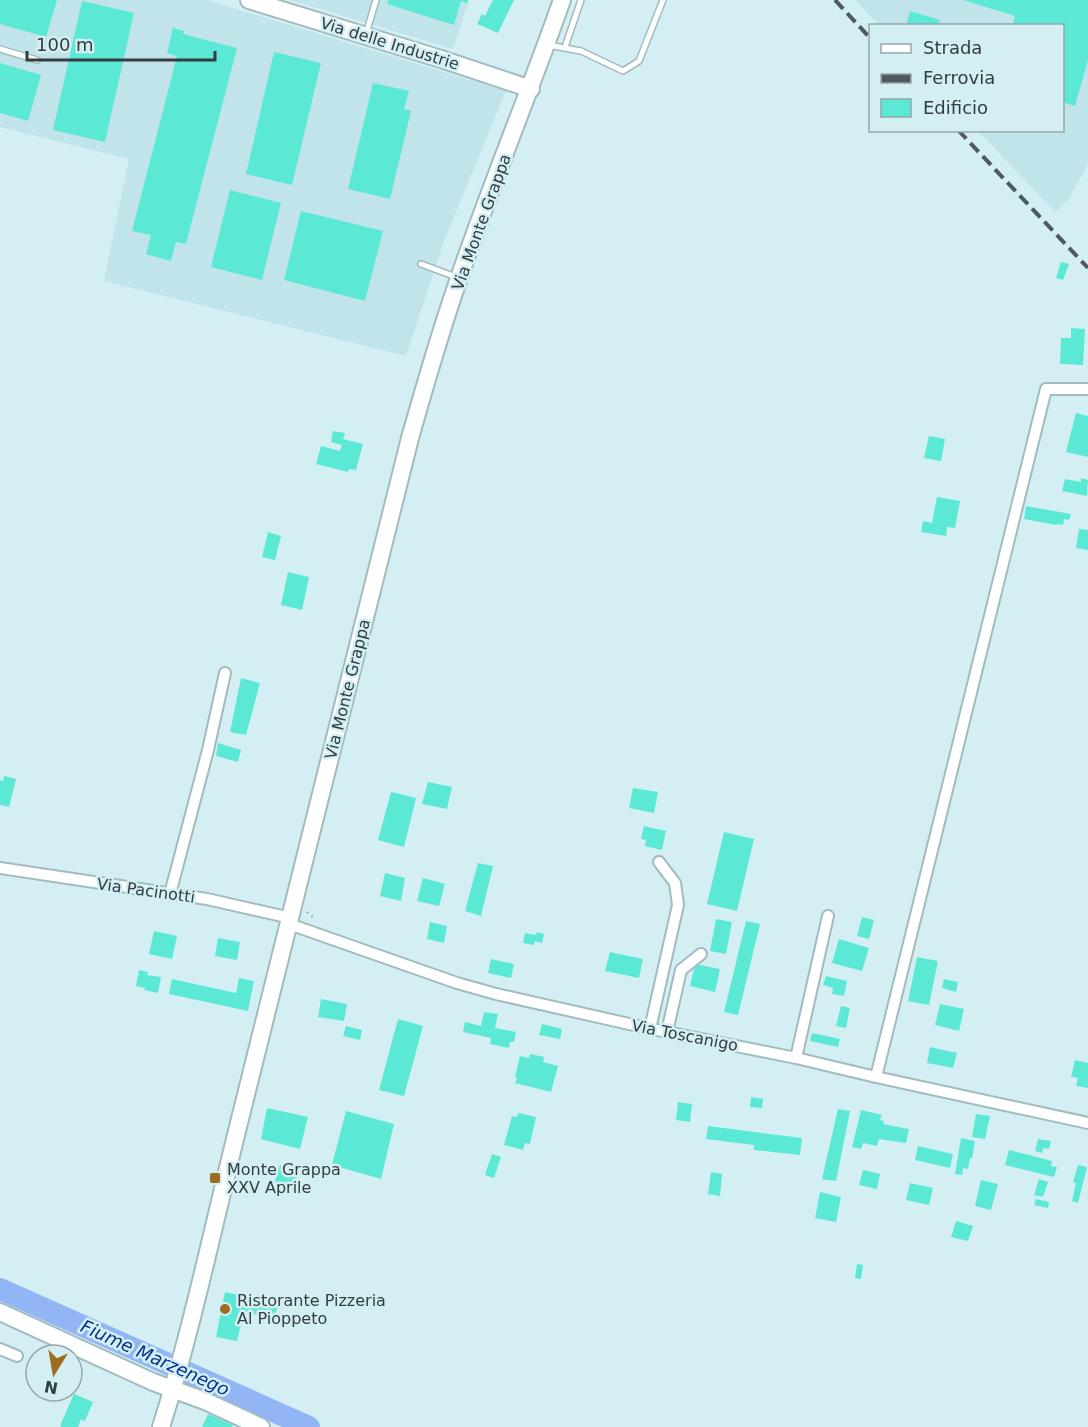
<svg xmlns="http://www.w3.org/2000/svg" width="1088" height="1427" font-family="'DejaVu Sans',sans-serif">
	<style>
		.built { fill: #c0e4ea }
		.lines { fill: none; stroke-linecap: round; stroke-linejoin: round }
		.river { stroke: #92b5f5; stroke-width: 22 }
		.building { fill: #5be9d5 }
		.lane-casing { stroke: #a1bbbf; stroke-width: 8 }
		.street-casing { stroke: #a1bbbf; stroke-width: 14 }
		.secondary-casing { stroke: #a1bbbf; stroke-width: 20 }
		.path { stroke: #8a9ea1; stroke-width: 2; stroke-dasharray: 1.5 4.5; stroke-linecap: butt }
		.lane { stroke: #fff; stroke-width: 5 }
		.street { stroke: #fff; stroke-width: 10 }
		.secondary { stroke: #fff; stroke-width: 16 }
		.rail { stroke: #4e5a5d; stroke-width: 4; stroke-dasharray: 12 6; stroke-linecap: butt }
		.poi-dot { fill: #9c6d1e; stroke: #d4eff3; stroke-width: 2 }
		.labels { text-anchor: middle; stroke-width: 5; stroke-linejoin: round; paint-order: stroke }
		.street-label { font-size: 16px; fill: #333d3f; stroke: #d4eff3 }
		.poi-label { font-size: 16px; fill: #333d3f; stroke: #d4eff3; text-anchor: start }
		.water-label { font-size: 18px; font-style: italic; fill: #05328c; stroke: #d4eff3 }
	</style>
	<rect width="100%" height="100%" fill="#d4eff3"/>
	<g class="built">
		<path d="M0,0H207L506,91L444,241L406,356L104,281L129,159L0,127Z"/>
		<path d="M290,0H469L453,49Z"/>
		<path d="M855,0H1088V164L1069,198L1055,212L978,131L1062,130V26L879,25Z"/>
	</g>
	<g class="lines">
		<path class="river" d="M0,1289L309,1427"/>
	</g>
	<g class="building">
		<path d="M0,0H57L46,37L0,24Z"/>
		<path d="M388,0H468L467,3L461,1L454,25L387,4Z"/>
		<path d="M493,0H514L498,33L477,24L482,14L485,16Z"/>
		<path d="M963,0H1088V60L1075,106L1062,102V26H1012L1015,16Z"/>
		<path d="M82,1L134,13L105,142L53,130Z"/>
		<path d="M910,11L940,20L938,26H906Z"/>
		<path d="M173,28L184,31L183,34L237,48L186,244L176,242L171,261L146,254L151,235L132,231L177,56L167,53Z"/>
		<path d="M274,52L321,63L292,185L246,174Z"/>
		<path d="M0,63L41,75L28,121L0,113Z"/>
		<path d="M373,83L409,91L404,109L411,111L390,199L348,189Z"/>
		<path d="M230,190L281,203L262,280L211,267Z"/>
		<path d="M301,211L383,231L365,301L284,280Z"/>
		<path d="M1061,262L1069,264L1063,280L1056,278Z"/>
		<path d="M1071,328L1085,329L1083,365L1060,364L1061,338H1071Z"/>
		<path d="M1076,413L1088,416V457L1066,452Z"/>
		<path d="M333,431L345,433L343,439L363,444L356,470L349,469L348,472L316,464L321,446L340,451L342,445L331,442Z"/>
		<path d="M929,436L945,439L941,461L924,458Z"/>
		<path d="M1081,478L1088,480L1087,496L1062,491L1065,479L1081,482Z"/>
		<path d="M937,497L960,501L955,528L947,527L946,536L921,532L923,521L932,523Z"/>
		<path d="M1026,506L1071,514L1069,520L1064,519L1063,525L1057,524L1056,525L1024,519Z"/>
		<path d="M1079,529L1088,530V550L1076,548Z"/>
		<path d="M268,532L281,536L275,560L262,557Z"/>
		<path d="M288,572L309,577L302,610L281,605Z"/>
		<path d="M241,678L260,683L246,735L230,732Z"/>
		<path d="M218,743L241,750L238,762L216,756Z"/>
		<path d="M4,776L16,779L9,807L0,805V780L3,781Z"/>
		<path d="M428,782L452,787L447,809L422,804Z"/>
		<path d="M633,788L658,792L654,813L629,808Z"/>
		<path d="M391,792L416,798L404,847L378,840Z"/>
		<path d="M644,826L666,831L662,850L645,846L646,840L641,839Z"/>
		<path d="M724,832L754,839L737,911L707,904Z"/>
		<path d="M478,863L493,866L481,916L465,911Z"/>
		<path d="M385,873L405,878L401,901L380,896Z"/>
		<path d="M423,878L445,884L439,906L417,901Z"/>
		<path d="M862,917L874,920L869,939L857,936Z"/>
		<path d="M716,919L732,922L726,954L710,951Z"/>
		<path d="M746,921L760,924L738,1015L724,1012Z"/>
		<path d="M430,922L447,926L444,943L427,939Z"/>
		<path d="M154,931L177,936L172,959L149,954Z"/>
		<path d="M537,932L544,934L542,943L535,941L534,945L523,943L525,933L536,935Z"/>
		<path d="M218,938L240,942L237,960L215,956Z"/>
		<path d="M839,939L869,948L862,971L832,963Z"/>
		<path d="M610,952L643,959L639,978L605,971Z"/>
		<path d="M917,957L938,961L929,1005L908,1001Z"/>
		<path d="M491,959L514,964L511,978L488,973Z"/>
		<path d="M695,964L720,969L715,992L690,986Z"/>
		<path d="M139,970L148,972L147,975L161,977L158,993L144,990L145,988L136,986Z"/>
		<path d="M826,976L847,981L844,996L832,994L833,988L823,985Z"/>
		<path d="M239,978L254,981L248,1011L169,994L172,979L236,993Z"/>
		<path d="M944,979L958,982L956,992L942,988Z"/>
		<path d="M321,999L347,1004L344,1021L318,1017Z"/>
		<path d="M940,1004L964,1009L959,1031L935,1025Z"/>
		<path d="M841,1006L850,1008L846,1028L836,1026Z"/>
		<path d="M484,1012L498,1014L495,1028L516,1032L514,1042H510L509,1048L490,1044L491,1038L463,1032L465,1022L481,1026Z"/>
		<path d="M398,1019L423,1026L404,1096L379,1090Z"/>
		<path d="M542,1024L562,1029L560,1039L539,1035Z"/>
		<path d="M346,1026L362,1030L360,1040L343,1036Z"/>
		<path d="M812,1033L840,1039L838,1047L810,1041Z"/>
		<path d="M930,1047L957,1053L953,1068L927,1063Z"/>
		<path d="M530,1054L544,1057L543,1062L558,1066L551,1092L515,1083L517,1078L515,1077L520,1056L529,1058Z"/>
		<path d="M1075,1060L1088,1063V1088L1076,1086L1078,1078L1071,1077Z"/>
		<path d="M751,1097L763,1099L762,1108L750,1107Z"/>
		<path d="M678,1102L692,1104L690,1122L676,1120Z"/>
		<path d="M267,1108L308,1117L300,1149L261,1139Z"/>
		<path d="M838,1109L850,1111L836,1181L822,1179Z"/>
		<path d="M861,1110L882,1115L880,1120L884,1121L883,1124L909,1129L906,1143L879,1139L877,1146L863,1143L861,1149L852,1147Z"/>
		<path d="M346,1111L394,1124L381,1179L332,1165Z"/>
		<path d="M519,1113L536,1117L530,1144L525,1143L523,1150L504,1145L512,1116L516,1117Z"/>
		<path d="M976,1114L990,1116L985,1139L972,1137Z"/>
		<path d="M708,1126L802,1138L800,1155L754,1150V1145L706,1139Z"/>
		<path d="M961,1138L975,1141L972,1158H970L968,1169L963,1168L962,1175L955,1174Z"/>
		<path d="M1038,1139L1051,1141L1049,1149L1043,1148L1042,1153L1035,1151Z"/>
		<path d="M918,1146L953,1154L950,1168L915,1160Z"/>
		<path d="M1009,1150L1052,1161L1051,1166L1057,1167L1054,1177L1005,1165Z"/>
		<path d="M492,1154L501,1157L494,1178L485,1175Z"/>
		<path d="M280,1165L299,1170L293,1190L274,1185Z"/>
		<path d="M1078,1165L1087,1167L1078,1203L1072,1201L1076,1183L1073,1182Z"/>
		<path d="M863,1170L880,1174L877,1189L859,1185Z"/>
		<path d="M711,1172L722,1174L720,1196L708,1194Z"/>
		<path d="M1039,1179L1048,1182L1043,1197L1034,1195Z"/>
		<path d="M981,1180L998,1184L991,1210L975,1206Z"/>
		<path d="M910,1183L933,1188L929,1205L906,1200Z"/>
		<path d="M820,1192L841,1197L836,1222L815,1218Z"/>
		<path d="M1036,1199L1049,1202L1048,1208L1034,1205Z"/>
		<path d="M956,1221L973,1226L968,1241L951,1237Z"/>
		<path d="M857,1264L863,1265L861,1279L855,1278Z"/>
		<path d="M225,1292L278,1303L275,1318L244,1312L237,1341L216,1337Z"/>
		<path d="M74,1394L93,1402L85,1421L81,1419L78,1427H62L60,1426Z"/>
		<path d="M208,1414L233,1425L232,1427H202Z"/>
	</g>
	<g class="lines">
		<g class="lane-casing">
			<g id="lane">
				<path d="M366,34L376,0"/>
				<path d="M548,45L581,51L623,71L639,61L663,0"/>
				<path d="M565,47L581,0"/>
				<path d="M0,49L37,60"/>
				<path d="M421,264L456,277"/>
			</g>
		</g>
		<g class="street-casing">
			<g id="street">
				<path d="M0,868L207,899L291,918"/>
				<path d="M170,894L208,750L225,673"/>
				<path d="M289,924L457,983L496,994L647,1028L796,1058L876,1077L1088,1123"/>
				<path d="M650,1029L678,905L675,883L659,862"/>
				<path d="M667,1032L681,970L701,954"/>
				<path d="M796,1058L828,916"/>
				<path d="M876,1077L1046,389H1088"/>
				<path d="M0,1349L17,1356"/>
			</g>
		</g>
		<g class="secondary-casing">
			<g id="secondary">
				<path d="M249,0L441,59L531,89"/>
				<path d="M0,1312L153,1382L205,1401L261,1427"/>
				<path d="M161,1427C193,1326 214,1222 240,1119C297,892 352,665 410,438C425,385 440,333 458,281C490,187 529,94 562,0"/>
			</g>
		</g>
		<path class="path" d="M307,912L316,920"/>
		<use href="#lane" class="lane"/>
		<use href="#street" class="street"/>
		<use href="#secondary" class="secondary"/>
		<g class="rail">
			<path d="M835,0L870,38"/>
			<path d="M958,130L1088,268"/>
		</g>
	</g>
	<g class="poi-dot">
		<rect x="209" y="1172" width="12" height="12" rx="3"/>
		<circle cx="225" cy="1309" r="6"/>
	</g>
	<g class="labels">
		<g class="street-label">
			<text transform="translate(390 43) rotate(17)" y="6">Via delle Industrie</text>
			<text transform="translate(481 222) rotate(-70)" y="6">Via Monte Grappa</text>
			<text transform="translate(347 689) rotate(-76)" y="6">Via Monte Grappa</text>
			<text transform="translate(146 890) rotate(8)" y="6">Via Pacinotti</text>
			<text transform="translate(685 1035) rotate(11)" y="6">Via Toscanigo</text>
		</g>
		<g class="poi-label">
			<text x="227" y="1175">Monte Grappa<tspan x="227" dy="18">XXV Aprile</tspan></text>
			<text x="237" y="1306">Ristorante Pizzeria<tspan x="237" dy="18">Al Pioppeto</tspan></text>
		</g>
		<g class="water-label">
			<text transform="translate(155 1358) rotate(24)" y="6">Fiume Marzenego</text>
		</g>
	</g>
	<rect x="869" y="24" width="195" height="108" fill="#d4eff3" stroke="#94a8ab" stroke-width="1.5"/>
	<rect x="881" y="44" width="30" height="9" fill="#ffffff" stroke="#94a8ab" stroke-width="1.5"/>
	<text x="923" y="54" font-size="18" fill="#333d3f">Strada</text>
	<rect x="881" y="74" width="30" height="9" fill="#4e5a5d" stroke="#94a8ab" stroke-width="1.5"/>
	<text x="923" y="84" font-size="18" fill="#333d3f">Ferrovia</text>
	<rect x="881" y="99" width="30" height="18" fill="#5be9d5" stroke="#94a8ab" stroke-width="1.5"/>
	<text x="923" y="114" font-size="18" fill="#333d3f">Edificio</text>
	<g transform="translate(54 1373) rotate(191)"><circle r="28" fill="#d4eff3" stroke="#94a8ab" stroke-width="1.5"/>
	<path d="M0-4.5L10 22L0 15L-10 22Z" fill="#9c6d1e"/>
	<text y="-9" font-size="16" font-weight="bold" text-anchor="middle" fill="#333d3f">N</text>
	</g>
	<path d="M27 51v9h188v-9" fill="none" stroke="#333d3f" stroke-width="3"/>
	<text x="36" y="51" font-size="18" fill="#333d3f" stroke="#d4eff3" stroke-width="4.5" paint-order="stroke">100 m</text>
</svg>
